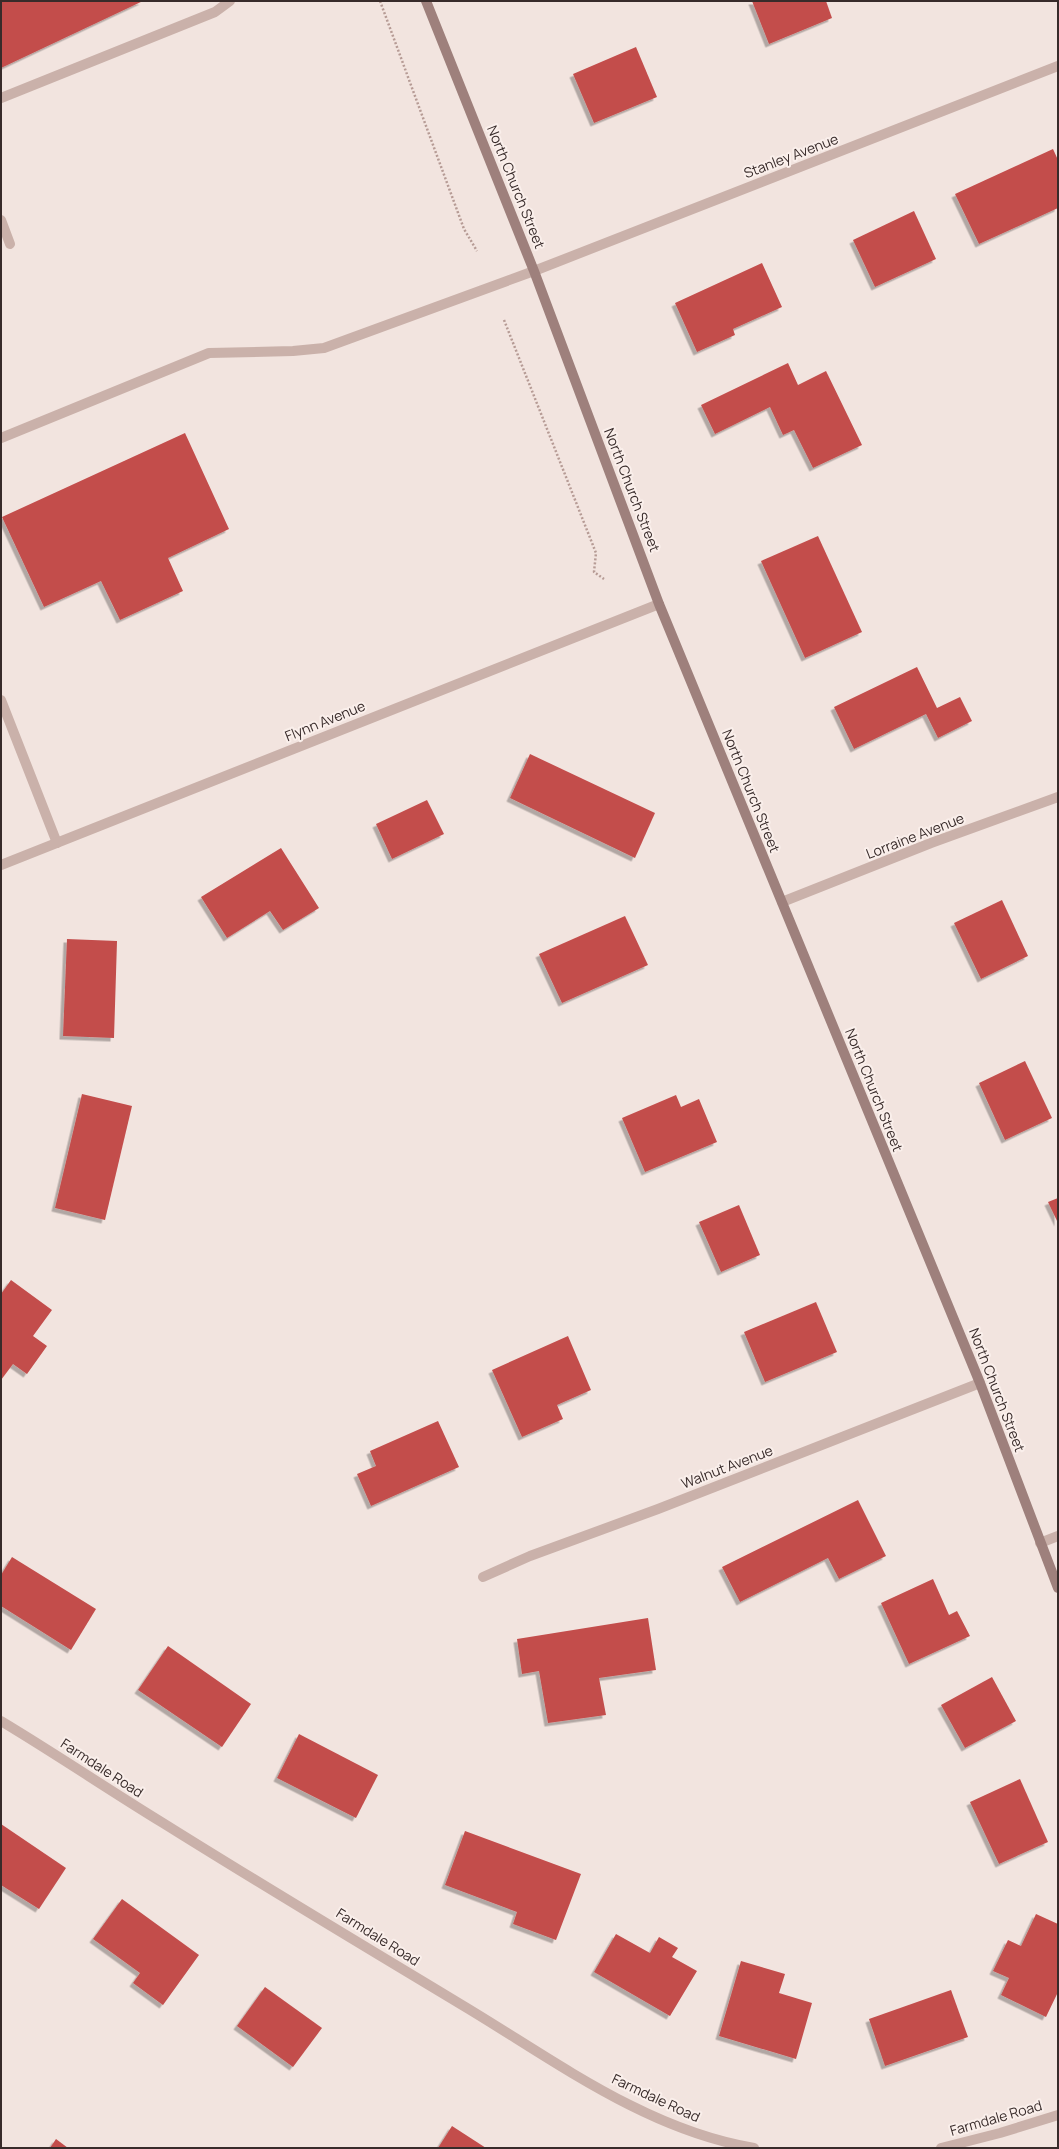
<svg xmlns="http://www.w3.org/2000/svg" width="1059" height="2149" font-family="Manrope,sans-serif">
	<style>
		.building { fill: #c34d4c; filter: url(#shadow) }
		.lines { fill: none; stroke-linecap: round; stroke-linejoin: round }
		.path { stroke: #b69b95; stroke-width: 2.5; stroke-dasharray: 2 2; stroke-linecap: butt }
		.lane { stroke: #cab1aa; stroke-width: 10 }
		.street { stroke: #cab1aa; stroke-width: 10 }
		.secondary { stroke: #9e807c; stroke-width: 10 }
		.labels { text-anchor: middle; stroke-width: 4; stroke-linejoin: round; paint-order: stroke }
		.street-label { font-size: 14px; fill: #382b2a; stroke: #faefeb }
	</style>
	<defs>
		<filter id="shadow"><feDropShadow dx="-3.5" dy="3.5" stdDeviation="0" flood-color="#0004"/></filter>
	</defs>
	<rect width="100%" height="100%" fill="#f2e4df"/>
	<g class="building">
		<path d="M1,1H143L1,68Z"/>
		<path d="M752,1H826L832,18L769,44Z"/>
		<path d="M636,47L657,97L594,123L573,74Z"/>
		<path d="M1053,149L1058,160V208L979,244L955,194Z"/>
		<path d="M914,211L936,259L875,287L853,240Z"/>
		<path d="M762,263L782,307L733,329L735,335L697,352L675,303Z"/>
		<path d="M788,363L798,385L826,371L862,445L813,468L794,430L783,435L770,407L715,434L701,405Z"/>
		<path d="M185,433L229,529L168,558L183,591L120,620L101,581L44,607L2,517Z"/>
		<path d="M818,536L862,632L805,658L761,561Z"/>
		<path d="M917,667L937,708L960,697L972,721L938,738L926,714L854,749L834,707Z"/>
		<path d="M530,754L655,813L635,858L510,798Z"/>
		<path d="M427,800L444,834L392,859L376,824Z"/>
		<path d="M281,848L319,908L283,930L270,911L227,938L201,897Z"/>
		<path d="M1002,900L1028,956L981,979L954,923Z"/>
		<path d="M625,916L648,965L562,1003L539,954Z"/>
		<path d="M67,939L117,941L114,1038L63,1036Z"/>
		<path d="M1025,1061L1052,1118L1005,1140L979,1083Z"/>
		<path d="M82,1094L132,1106L105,1220L55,1208Z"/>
		<path d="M676,1095L681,1107L699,1099L717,1142L645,1172L622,1118Z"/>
		<path d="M1058,1198V1223L1048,1202Z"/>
		<path d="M739,1205L760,1255L721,1272L699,1222Z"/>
		<path d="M11,1280L52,1310L33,1336L47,1346L27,1374L13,1364L1,1380V1294Z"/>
		<path d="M816,1302L837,1352L765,1382L744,1332Z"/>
		<path d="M568,1336L591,1390L557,1405L563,1419L522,1437L492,1370Z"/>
		<path d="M438,1421L459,1467L371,1506L357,1474L376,1466L370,1451Z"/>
		<path d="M858,1500L886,1556L839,1579L828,1558L740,1602L722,1567Z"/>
		<path d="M12,1557L96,1609L71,1650L1,1606V1575Z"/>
		<path d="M933,1579L949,1615L957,1611L970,1636L909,1664L881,1603Z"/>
		<path d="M648,1618L656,1670L599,1678L606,1715L548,1723L539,1671L522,1674L517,1639Z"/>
		<path d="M168,1646L251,1704L222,1747L138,1690Z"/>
		<path d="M992,1677L1016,1721L965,1748L941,1705Z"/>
		<path d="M299,1734L378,1775L356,1818L277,1778Z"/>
		<path d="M1020,1779L1048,1842L999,1864L970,1802Z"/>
		<path d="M1,1824L66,1868L39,1909L1,1885Z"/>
		<path d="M465,1831L581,1874L556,1940L513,1924L517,1912L445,1885Z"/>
		<path d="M122,1899L199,1955L163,2005L133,1983L140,1973L93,1939Z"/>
		<path d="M1036,1914L1058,1924V1992L1046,2017L1001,1995L1009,1978L993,1971L1008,1940L1021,1946Z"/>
		<path d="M616,1934L650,1953L659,1937L678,1948L672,1957L697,1971L670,2016L594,1972Z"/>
		<path d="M741,1961L785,1974L779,1993L812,2003L796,2059L719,2036Z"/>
		<path d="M265,1987L322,2028L293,2067L237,2026Z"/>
		<path d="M951,1990L968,2037L885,2066L869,2019Z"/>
		<path d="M452,2126L486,2148H438Z"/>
		<path d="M56,2139L68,2148H50Z"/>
	</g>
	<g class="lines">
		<g class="path">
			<path d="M380,1L464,229L477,251"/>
			<path d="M504,320L596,553L594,572L604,579"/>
		</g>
		<g class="lane">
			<path d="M1,98L215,12L230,1"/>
			<path d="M1,220L10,244"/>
			<path d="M1,438L209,353L293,351L324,348L534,271"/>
			<path d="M1,700L57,843"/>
		</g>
		<g class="street">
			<path d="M534,271L1058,66"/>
			<path d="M1,865L659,604"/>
			<path d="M782,902L931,843L1058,797"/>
			<path d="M1040,1543L1058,1536"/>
			<path d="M483,1577L530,1556L658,1509L980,1383"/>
			<path d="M1,1721C56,1754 109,1790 163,1823C262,1885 362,1945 462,2005C554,2060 646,2130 754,2148"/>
			<path d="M941,2148L1000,2133L1058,2115"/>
		</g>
		<path class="secondary" d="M426,1L534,271L659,604L980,1383L1058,1588"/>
	</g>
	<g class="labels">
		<g class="street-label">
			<text transform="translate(791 156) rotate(-21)" y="5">Stanley Avenue</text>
			<text transform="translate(516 187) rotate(68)" y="5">North Church Street</text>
			<text transform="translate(632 490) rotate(69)" y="5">North Church Street</text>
			<text transform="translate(325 721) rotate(-22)" y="5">Flynn Avenue</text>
			<text transform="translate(751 791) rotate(68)" y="5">North Church Street</text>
			<text transform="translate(915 836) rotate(-21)" y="5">Lorraine Avenue</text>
			<text transform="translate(874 1090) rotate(68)" y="5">North Church Street</text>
			<text transform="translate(997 1390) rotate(69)" y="5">North Church Street</text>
			<text transform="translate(727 1467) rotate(-21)" y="5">Walnut Avenue</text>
			<text transform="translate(102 1768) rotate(33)" y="5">Farmdale Road</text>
			<text transform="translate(378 1937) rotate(32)" y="5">Farmdale Road</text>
			<text transform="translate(656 2098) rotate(25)" y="5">Farmdale Road</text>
			<text transform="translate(996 2118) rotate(-16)" y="5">Farmdale Road</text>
		</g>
	</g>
	<rect width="1059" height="2149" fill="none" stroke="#382b2a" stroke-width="4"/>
</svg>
